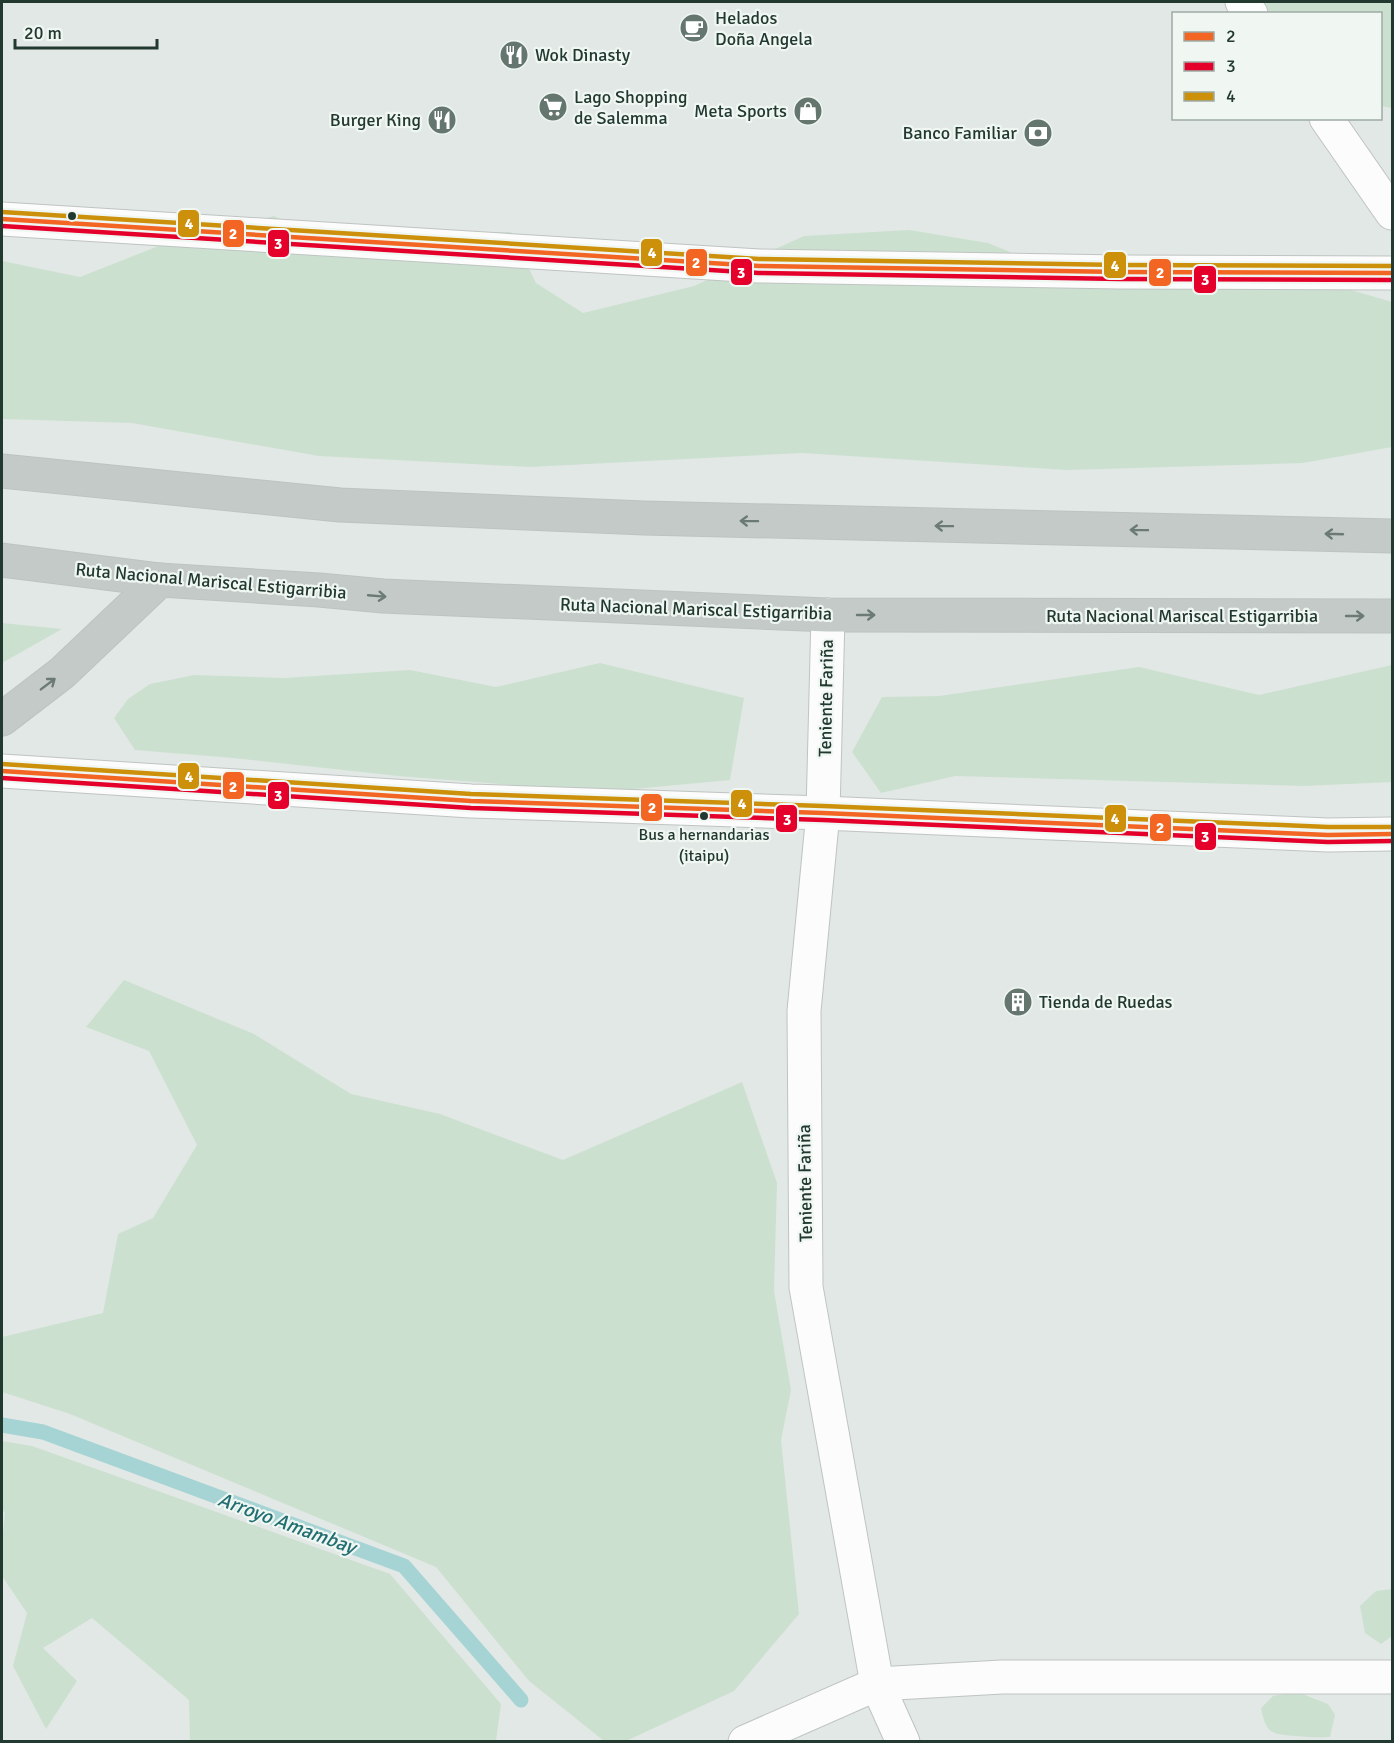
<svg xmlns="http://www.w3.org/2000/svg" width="1394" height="1743" font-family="Signika,sans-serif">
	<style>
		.green { fill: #cce0d0 }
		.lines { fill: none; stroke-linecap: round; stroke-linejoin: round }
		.stream { stroke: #a6d4d4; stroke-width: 15 }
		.minor-casing { stroke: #bfc4c2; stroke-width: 35 }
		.tertiary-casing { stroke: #bfc4c2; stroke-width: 35 }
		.trunk-casing { stroke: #bcc4c0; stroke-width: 35 }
		.minor { stroke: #fbfcfb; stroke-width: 33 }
		.tertiary { stroke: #fbfcfb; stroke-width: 33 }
		.trunk { stroke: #c4cac8; stroke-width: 33 }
		.bus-1-casing { stroke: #f0f7f3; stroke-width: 9 }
		.bus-2-casing { stroke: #f0f7f3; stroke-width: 9 }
		.bus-3-casing { stroke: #f0f7f3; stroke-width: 9 }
		.bus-1 { stroke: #f26522; stroke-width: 4.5 }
		.bus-2 { stroke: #e4002b; stroke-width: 4.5 }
		.bus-3 { stroke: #cc900a; stroke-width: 4.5 }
		.oneway { stroke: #6b7a74 }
		.bus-dot { fill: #223930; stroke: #f0f7f3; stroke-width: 2 }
		.labels { text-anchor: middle; stroke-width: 4.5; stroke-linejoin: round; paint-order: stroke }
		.bus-label { font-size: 16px; fill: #223930; stroke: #f0f7f3 }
		.poi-label { font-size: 18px; fill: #223930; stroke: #f0f7f3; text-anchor: start }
		.street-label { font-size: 18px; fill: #223930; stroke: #f0f7f3 }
		.water-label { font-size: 20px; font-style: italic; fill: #216e71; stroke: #f0f7f3 }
		.line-badge { stroke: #f0f7f3; stroke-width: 2 }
		.badge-label { font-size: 16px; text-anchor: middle; font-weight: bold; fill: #fff }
	</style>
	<rect width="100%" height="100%" fill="#e2e8e5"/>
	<g class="green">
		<path d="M1234,2H1392V108L1381,106L1380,14L1234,13Z"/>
		<path d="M274,216L322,242L449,232H511L536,283L583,313L694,286L804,236L909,230L988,243L1039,264L1327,283L1392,302V447L1303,463L1067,470L802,453L530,467L319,456L132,423L2,419V261L80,277L161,245Z"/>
		<path d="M2,623L62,629L2,663Z"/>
		<path d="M600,663L744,698L730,780L602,792L398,776L233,758L135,750L114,718L128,699L150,684L194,675L284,678L410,670L496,687Z"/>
		<path d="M1392,665V782L1304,786L955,776L881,793L852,752L882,697L939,696L1139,667L1259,695Z"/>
		<path d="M124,980L254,1034L351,1094L440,1114L563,1160L742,1082L777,1183L774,1291L791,1390L781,1440L799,1614L734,1691L626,1741H604L529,1681L436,1567L70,1414L2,1392V1337L103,1313L118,1234L153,1218L197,1145L149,1051L86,1027Z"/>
		<path d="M2,1441L32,1446L390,1574L501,1704L496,1741H190L189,1700L92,1618L43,1648L77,1681L46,1729L13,1666L27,1613L2,1576V1542L5,1513L2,1508Z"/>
		<path d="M1392,1589V1636L1381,1644L1365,1633L1360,1606L1376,1591Z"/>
		<path d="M1297,1692L1328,1704L1335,1715L1330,1737C1318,1738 1308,1737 1296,1736C1271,1734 1266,1734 1261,1708L1273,1696Z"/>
	</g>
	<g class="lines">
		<path class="stream" d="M2,1425L43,1432L404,1566L521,1700"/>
		<g class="minor-casing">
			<g id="minor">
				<path d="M828,615L823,813L804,1011L806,1287L877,1684L903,1742"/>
				<path d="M745,1742L877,1684L1002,1677H1392"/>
			</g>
		</g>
		<g class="tertiary-casing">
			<g id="tertiary">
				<path d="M1242,2L1251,14"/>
				<path d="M1326,118L1392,213"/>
				<path d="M2,219L759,266L1120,272L1392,273"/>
				<path d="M2,771L471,801L823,813L1328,835L1392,834"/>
			</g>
		</g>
		<g class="trunk-casing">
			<g id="trunk">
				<path d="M2,471L340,505L644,518L1392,536"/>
				<path d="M2,560L160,580L319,590L383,596L828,615L1392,616"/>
				<path d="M2,719L62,673L160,580"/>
			</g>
		</g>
		<use href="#minor" class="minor"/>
		<use href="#tertiary" class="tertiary"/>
		<use href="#trunk" class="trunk"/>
		<g class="bus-1-casing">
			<g id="bus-1">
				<path d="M2,219L759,266L1120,272L1392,273"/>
				<path d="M2,771L471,801L823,813L1328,835L1392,834"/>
			</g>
		</g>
		<g class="bus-2-casing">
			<g id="bus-2">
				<path d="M2,226L759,273L1120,279L1392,280"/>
				<path d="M2,778L471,808L823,820L1328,842L1392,841"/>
			</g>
		</g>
		<g class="bus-3-casing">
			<g id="bus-3">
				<path d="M2,212L759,259L1120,265L1392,266"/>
				<path d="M2,764L471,794L823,806L1328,827H1392"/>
			</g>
		</g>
		<use href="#bus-1" class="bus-1"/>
		<use href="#bus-2" class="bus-2"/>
		<use href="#bus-3" class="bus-3"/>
	</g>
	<defs><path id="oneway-shaft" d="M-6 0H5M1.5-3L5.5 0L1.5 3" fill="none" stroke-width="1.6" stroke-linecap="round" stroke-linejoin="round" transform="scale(1.5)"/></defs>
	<g class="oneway">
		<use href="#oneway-shaft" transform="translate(749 521) rotate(-179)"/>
		<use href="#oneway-shaft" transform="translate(944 526) rotate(-179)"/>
		<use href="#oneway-shaft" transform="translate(1139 530) rotate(-179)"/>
		<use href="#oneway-shaft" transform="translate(1334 534) rotate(-178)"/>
		<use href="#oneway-shaft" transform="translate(377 596) rotate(5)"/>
		<use href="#oneway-shaft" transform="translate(866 615)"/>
		<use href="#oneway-shaft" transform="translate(1355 616)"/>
		<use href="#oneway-shaft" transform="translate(48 684) rotate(-37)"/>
	</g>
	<defs>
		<g id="cafe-disc" transform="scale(1.5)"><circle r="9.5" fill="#65766f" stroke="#f0f7f3"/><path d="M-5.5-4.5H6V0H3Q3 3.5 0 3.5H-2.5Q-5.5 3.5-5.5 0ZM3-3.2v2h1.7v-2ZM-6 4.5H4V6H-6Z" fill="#fff"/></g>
		<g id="restaurant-disc" transform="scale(1.5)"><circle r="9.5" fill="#65766f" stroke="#f0f7f3"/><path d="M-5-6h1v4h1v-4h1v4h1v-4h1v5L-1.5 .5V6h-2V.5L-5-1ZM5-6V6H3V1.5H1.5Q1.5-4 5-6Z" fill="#fff"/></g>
		<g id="supermarket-disc" transform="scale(1.5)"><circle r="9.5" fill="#65766f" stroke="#f0f7f3"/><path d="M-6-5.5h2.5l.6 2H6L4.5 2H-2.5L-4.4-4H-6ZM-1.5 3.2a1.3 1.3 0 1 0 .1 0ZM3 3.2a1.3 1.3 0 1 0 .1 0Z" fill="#fff"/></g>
		<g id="shop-disc" transform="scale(1.5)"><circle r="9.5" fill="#65766f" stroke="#f0f7f3"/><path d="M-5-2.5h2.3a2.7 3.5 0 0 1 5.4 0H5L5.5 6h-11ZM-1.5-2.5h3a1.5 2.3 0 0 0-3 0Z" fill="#fff"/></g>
		<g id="bank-disc" transform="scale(1.5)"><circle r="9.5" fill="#65766f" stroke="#f0f7f3"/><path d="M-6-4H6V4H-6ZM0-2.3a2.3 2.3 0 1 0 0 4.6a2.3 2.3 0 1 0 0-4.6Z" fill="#fff"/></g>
		<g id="building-disc" transform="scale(1.5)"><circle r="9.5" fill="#65766f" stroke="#f0f7f3"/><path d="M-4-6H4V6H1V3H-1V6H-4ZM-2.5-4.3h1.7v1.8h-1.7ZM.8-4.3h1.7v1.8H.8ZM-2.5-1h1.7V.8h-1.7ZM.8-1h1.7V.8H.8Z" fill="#fff"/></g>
	</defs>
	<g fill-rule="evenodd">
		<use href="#cafe-disc" x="694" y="28"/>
		<use href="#restaurant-disc" x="514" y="55"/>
		<use href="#supermarket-disc" x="553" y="107"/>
		<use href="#shop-disc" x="808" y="111"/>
		<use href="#restaurant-disc" x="442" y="120"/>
		<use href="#bank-disc" x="1038" y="133"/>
		<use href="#building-disc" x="1018" y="1002"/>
	</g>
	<g class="bus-dot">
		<circle cx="72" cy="216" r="5"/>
		<circle cx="704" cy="816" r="5"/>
	</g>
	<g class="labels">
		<g class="bus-label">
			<text x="704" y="840">Bus a hernandarias<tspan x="704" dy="21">(itaipu)</tspan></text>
		</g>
		<g class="poi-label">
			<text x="715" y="24">Helados<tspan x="715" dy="21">Doña Angela</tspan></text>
			<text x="535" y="61">Wok Dinasty</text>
			<text x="574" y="103">Lago Shopping<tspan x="574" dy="21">de Salemma</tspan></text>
			<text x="787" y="117" text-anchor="end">Meta Sports</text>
			<text x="421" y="126" text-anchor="end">Burger King</text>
			<text x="1017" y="139" text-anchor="end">Banco Familiar</text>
			<text x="1039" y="1008">Tienda de Ruedas</text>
		</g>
		<g class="street-label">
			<text transform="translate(211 581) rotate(5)" y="6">Ruta Nacional Mariscal Estigarribia</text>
			<text transform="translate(696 609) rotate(2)" y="6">Ruta Nacional Mariscal Estigarribia</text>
			<text x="1182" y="622">Ruta Nacional Mariscal Estigarribia</text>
			<text transform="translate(826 698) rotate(-89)" y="6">Teniente Fariña</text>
			<text transform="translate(805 1183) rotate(-91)" y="6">Teniente Fariña</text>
		</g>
		<g class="water-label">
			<text transform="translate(287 1523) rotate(20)" y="7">Arroyo Amambay</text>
		</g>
	</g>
	<g class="line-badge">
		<rect x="177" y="209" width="23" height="29" rx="6" fill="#cc900a"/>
		<rect x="222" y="219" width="23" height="29" rx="6" fill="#f26522"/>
		<rect x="267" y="229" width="23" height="29" rx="6" fill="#e4002b"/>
		<rect x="640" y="238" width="23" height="29" rx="6" fill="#cc900a"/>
		<rect x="685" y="248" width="23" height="29" rx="6" fill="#f26522"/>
		<rect x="1103" y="251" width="24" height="28" rx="6" fill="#cc900a"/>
		<rect x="730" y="258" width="23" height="28" rx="6" fill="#e4002b"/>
		<rect x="1148" y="258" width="24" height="29" rx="6" fill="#f26522"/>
		<rect x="1193" y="265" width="24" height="29" rx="6" fill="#e4002b"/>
		<rect x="177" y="762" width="23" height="28" rx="6" fill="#cc900a"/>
		<rect x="222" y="771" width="23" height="29" rx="6" fill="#f26522"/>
		<rect x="267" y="781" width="23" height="29" rx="6" fill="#e4002b"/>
		<rect x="730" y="789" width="23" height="29" rx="6" fill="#cc900a"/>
		<rect x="640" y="793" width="23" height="29" rx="6" fill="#f26522"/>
		<rect x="1104" y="804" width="23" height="29" rx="6" fill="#cc900a"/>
		<rect x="775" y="804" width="23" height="29" rx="6" fill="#e4002b"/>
		<rect x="1149" y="813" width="23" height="29" rx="6" fill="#f26522"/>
		<rect x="1194" y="822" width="23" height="29" rx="6" fill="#e4002b"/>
	</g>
	<g class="badge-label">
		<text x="189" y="229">4</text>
		<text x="233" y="239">2</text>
		<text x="278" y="249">3</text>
		<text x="652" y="258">4</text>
		<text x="696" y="268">2</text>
		<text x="1115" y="271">4</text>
		<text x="741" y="278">3</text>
		<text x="1160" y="278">2</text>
		<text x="1205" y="285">3</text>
		<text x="189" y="782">4</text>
		<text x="233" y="792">2</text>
		<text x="278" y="801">3</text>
		<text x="742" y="809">4</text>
		<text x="652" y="813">2</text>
		<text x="1115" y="824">4</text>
		<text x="787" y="825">3</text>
		<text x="1160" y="833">2</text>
		<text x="1205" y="842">3</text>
	</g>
	<rect width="1394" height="1743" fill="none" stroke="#223930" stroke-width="6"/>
	<rect x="1172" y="12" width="210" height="108" fill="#f0f7f3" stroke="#9eaba5" stroke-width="1.5"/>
	<rect x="1184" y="32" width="30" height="9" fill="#f26522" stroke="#9eaba5" stroke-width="1.5"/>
	<text x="1226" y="42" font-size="18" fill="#223930">2</text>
	<rect x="1184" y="62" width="30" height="9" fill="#e4002b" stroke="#9eaba5" stroke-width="1.5"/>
	<text x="1226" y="72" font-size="18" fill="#223930">3</text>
	<rect x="1184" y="92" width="30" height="9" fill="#cc900a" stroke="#9eaba5" stroke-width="1.5"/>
	<text x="1226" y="102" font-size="18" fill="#223930">4</text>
	<path d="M15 39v9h142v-9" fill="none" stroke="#223930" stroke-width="3"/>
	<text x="24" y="39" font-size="18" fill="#223930" stroke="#f0f7f3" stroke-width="4.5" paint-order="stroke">20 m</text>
</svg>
